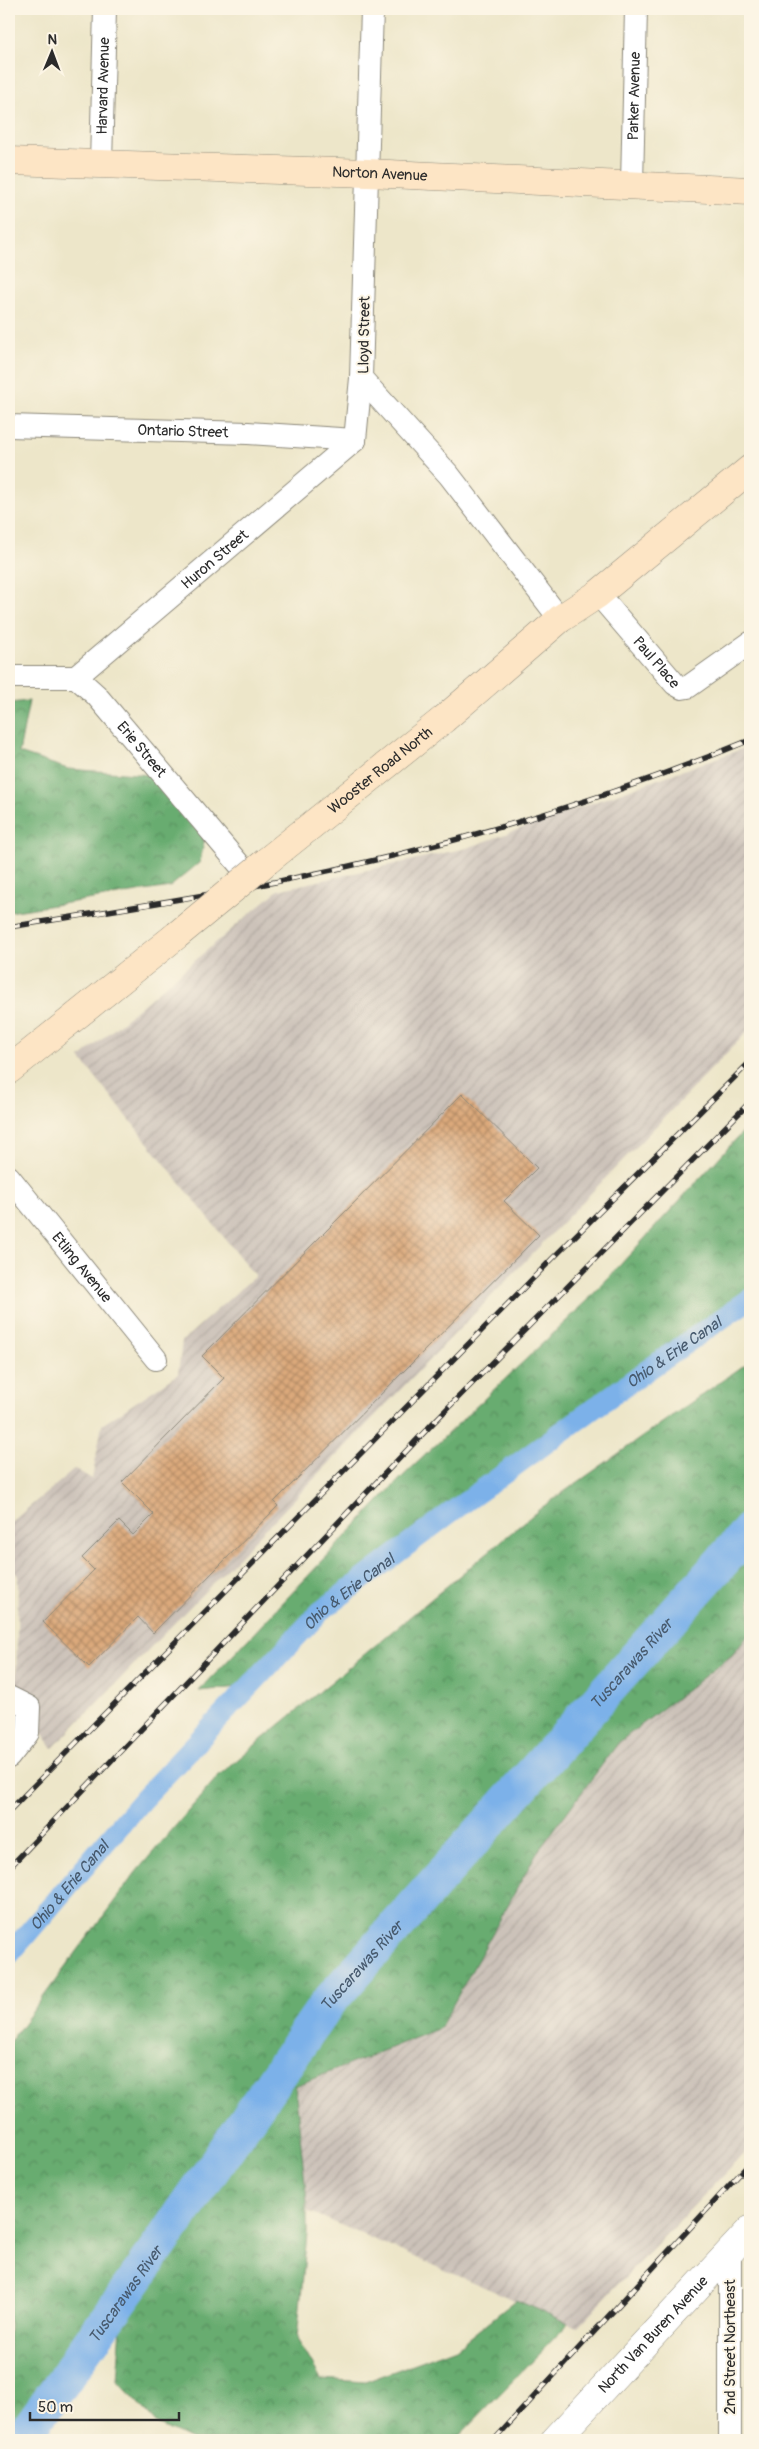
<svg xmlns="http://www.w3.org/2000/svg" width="759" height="2449" font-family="Pangolin,sans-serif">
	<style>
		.industrial { fill: url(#industrial-furrows) }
		.forest { fill: url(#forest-crowns); stroke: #4a6c4e }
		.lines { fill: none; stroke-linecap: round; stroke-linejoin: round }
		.canal { stroke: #7bb1e9; stroke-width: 21 }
		.river { stroke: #7bb1e9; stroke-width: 36 }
		.building { fill: url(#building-cross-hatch) }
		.minor-casing { stroke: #8c887a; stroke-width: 24 }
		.tertiary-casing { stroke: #8c887a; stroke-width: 29 }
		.secondary-casing { stroke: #8c887a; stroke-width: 29 }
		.minor { stroke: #fff; stroke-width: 22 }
		.tertiary { stroke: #fff; stroke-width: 28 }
		.secondary { stroke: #fde5c5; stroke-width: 28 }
		.rail-casing { stroke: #2b2b2b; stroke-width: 5.5 }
		.rail { stroke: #fcf5e5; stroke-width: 4; stroke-dasharray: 11; stroke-linecap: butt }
		.secondary-bridge-casing { stroke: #8c887a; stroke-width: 29; stroke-linecap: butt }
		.secondary-bridge { stroke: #fde5c5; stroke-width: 28 }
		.labels { text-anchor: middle; stroke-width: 4; stroke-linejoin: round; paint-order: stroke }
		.street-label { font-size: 15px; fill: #2b2b2b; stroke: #fcf5e5 }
		.water-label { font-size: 16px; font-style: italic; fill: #475a6e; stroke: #fcf5e5 }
	</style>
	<defs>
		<pattern id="industrial-furrows" width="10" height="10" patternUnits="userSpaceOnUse" patternTransform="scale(1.25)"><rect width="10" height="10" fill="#ccc2b9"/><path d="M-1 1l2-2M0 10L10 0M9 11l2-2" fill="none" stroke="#afa79f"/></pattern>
		<pattern id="forest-crowns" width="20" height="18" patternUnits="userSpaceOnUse" patternTransform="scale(1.25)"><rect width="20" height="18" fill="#68ac70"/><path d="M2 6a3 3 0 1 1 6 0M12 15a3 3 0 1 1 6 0" fill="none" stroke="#568c5c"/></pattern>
		<pattern id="building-cross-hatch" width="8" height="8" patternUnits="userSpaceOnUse" patternTransform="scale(1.25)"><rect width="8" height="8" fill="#dba97b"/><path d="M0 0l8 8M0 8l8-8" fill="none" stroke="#b28a65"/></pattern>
	</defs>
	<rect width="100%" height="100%" fill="#fcf5e5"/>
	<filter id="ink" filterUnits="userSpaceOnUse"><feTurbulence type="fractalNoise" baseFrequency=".02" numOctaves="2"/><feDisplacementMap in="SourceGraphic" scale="10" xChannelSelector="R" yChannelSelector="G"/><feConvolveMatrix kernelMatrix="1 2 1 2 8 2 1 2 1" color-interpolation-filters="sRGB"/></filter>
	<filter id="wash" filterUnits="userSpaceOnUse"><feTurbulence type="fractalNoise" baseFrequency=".0096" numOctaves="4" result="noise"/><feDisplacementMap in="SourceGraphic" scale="20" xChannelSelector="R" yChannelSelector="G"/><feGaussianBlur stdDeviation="1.12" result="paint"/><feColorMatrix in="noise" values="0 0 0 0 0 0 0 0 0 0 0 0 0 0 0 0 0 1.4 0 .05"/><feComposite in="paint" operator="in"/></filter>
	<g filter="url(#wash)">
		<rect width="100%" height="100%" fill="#ede6c9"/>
		<g class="industrial">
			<path d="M750,746V1029L53,1748L16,1695L18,1576L9,1565V1524L75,1469L92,1479L102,1425L178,1374L182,1341L255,1276L80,1058L278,890L467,848Z"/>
			<path d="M750,1633V2147L577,2327L308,2211L295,2086L440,2028L536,1854L619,1742L732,1655Z"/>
		</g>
		<g class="forest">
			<path d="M29,701L19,753L68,769L164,776L207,827L200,862L170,887L9,912V703Z"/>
			<path d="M750,1124V1293L321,1611L250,1686L199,1691L400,1479L586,1302Z"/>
			<path d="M750,1361V1633L732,1655L619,1742L536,1854L440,2028L295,2086L307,2203V2234L297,2338L321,2379L365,2382L456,2348L516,2300L569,2323L455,2440H191L157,2424L117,2380L121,2325L177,2247L276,2094L231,2112L9,2432V2043L136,1872L219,1775L541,1508Z"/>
		</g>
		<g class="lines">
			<path class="canal" id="s1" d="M9,1955L142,1800L321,1611L446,1516L633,1380L750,1299"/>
			<path class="river" id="s2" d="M21,2440L160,2245L326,2005L750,1530"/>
		</g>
		<g id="blocks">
			<path class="building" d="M462,1094L537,1168L504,1201L539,1235L274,1502L278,1506L153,1633L138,1617L89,1667L43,1622L94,1570L82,1558L119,1521L133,1535L154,1514L122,1482L224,1378L202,1356Z"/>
		</g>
	</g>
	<g filter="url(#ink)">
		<use href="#blocks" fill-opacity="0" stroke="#8c887a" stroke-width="1"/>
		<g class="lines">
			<g class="minor-casing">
				<g id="minor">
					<path d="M372,9L361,378L449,475L560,619"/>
					<path id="s3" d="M101,164L105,9"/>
					<path id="s4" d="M632,184L636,9"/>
					<path id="s5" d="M9,426L248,433L355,440"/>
					<path d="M355,440L361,378"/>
					<path id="s6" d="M598,594L675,684L682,688L688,687L750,643"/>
					<path id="s7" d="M9,677H76L96,695L249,876"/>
					<path id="s8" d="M76,677L355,440"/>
					<path id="s9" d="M9,1177L156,1359"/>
					<path d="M9,1697L29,1707L28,1733L9,1757"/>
					<path d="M730,2253V2440"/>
				</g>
			</g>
			<g class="tertiary-casing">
				<g id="tertiary">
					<path id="s10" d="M555,2440L750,2230"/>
				</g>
			</g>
			<g class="secondary-casing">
				<g id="secondary">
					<path id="s11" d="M9,161L368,173L750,191"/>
					<path id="s12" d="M267,861L444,719L560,619L598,594L750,469"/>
					<path d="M9,1070L177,935"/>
				</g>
			</g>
			<use href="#minor" class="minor"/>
			<use href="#tertiary" class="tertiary"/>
			<use href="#secondary" class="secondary"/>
			<g class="rail-casing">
				<g id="rail">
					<path d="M9,927C97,913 187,899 275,882C436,850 598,803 750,740"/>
					<path d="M9,1811L552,1259L750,1062"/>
					<path d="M9,1868L433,1423L750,1102"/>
					<path d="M494,2440L750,2163"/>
				</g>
			</g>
			<use href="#rail" class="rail"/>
			<g class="secondary-bridge-casing">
				<path id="secondary-bridge" d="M177,935L267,861"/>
			</g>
			<use href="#secondary-bridge" class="secondary-bridge"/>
		</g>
	</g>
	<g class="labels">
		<g class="street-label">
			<text dy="5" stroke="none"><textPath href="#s3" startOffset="78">Harvard Avenue</textPath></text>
			<text dy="5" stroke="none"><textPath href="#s4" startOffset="88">Parker Avenue</textPath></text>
			<text dy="5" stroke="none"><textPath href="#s11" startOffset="371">Norton Avenue</textPath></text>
			<text transform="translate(364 335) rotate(-89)" y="5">Lloyd Street</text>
			<text dy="5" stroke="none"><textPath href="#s5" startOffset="174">Ontario Street</textPath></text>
			<text dy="5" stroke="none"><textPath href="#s8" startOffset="182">Huron Street</textPath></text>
			<text dy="5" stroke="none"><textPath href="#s6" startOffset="90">Paul Place</textPath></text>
			<text dy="5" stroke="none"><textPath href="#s7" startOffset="165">Erie Street</textPath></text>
			<text dy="5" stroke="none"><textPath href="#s12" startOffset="145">Wooster Road North</textPath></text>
			<text dy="5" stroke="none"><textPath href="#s9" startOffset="116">Etling Avenue</textPath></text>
			<text dy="5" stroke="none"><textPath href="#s10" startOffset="144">North Van Buren Avenue</textPath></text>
			<text transform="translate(730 2347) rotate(-90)" y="5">2nd Street Northeast</text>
		</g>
		<g class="water-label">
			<text dy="6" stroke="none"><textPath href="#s1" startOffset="902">Ohio &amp; Erie Canal</textPath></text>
			<text dy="6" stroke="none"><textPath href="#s1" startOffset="498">Ohio &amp; Erie Canal</textPath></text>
			<text dy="6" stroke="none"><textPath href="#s2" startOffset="989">Tuscarawas River</textPath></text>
			<text dy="6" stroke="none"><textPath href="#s1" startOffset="92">Ohio &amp; Erie Canal</textPath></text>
			<text dy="6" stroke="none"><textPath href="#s2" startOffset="584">Tuscarawas River</textPath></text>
			<text dy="6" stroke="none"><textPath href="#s2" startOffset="179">Tuscarawas River</textPath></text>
		</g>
	</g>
	<rect width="759" height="2449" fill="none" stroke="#fcf5e5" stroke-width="30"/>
	<g transform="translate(52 52) rotate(1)" stroke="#fcf5e5" stroke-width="4" paint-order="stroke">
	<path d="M0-4L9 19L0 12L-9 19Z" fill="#2b2b2b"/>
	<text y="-8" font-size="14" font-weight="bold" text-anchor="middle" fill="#2b2b2b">N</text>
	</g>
	<path d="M30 2412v8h149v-8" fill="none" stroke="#2b2b2b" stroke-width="2.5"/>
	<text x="38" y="2412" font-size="15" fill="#2b2b2b" stroke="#fcf5e5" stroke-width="4" paint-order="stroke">50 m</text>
</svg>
